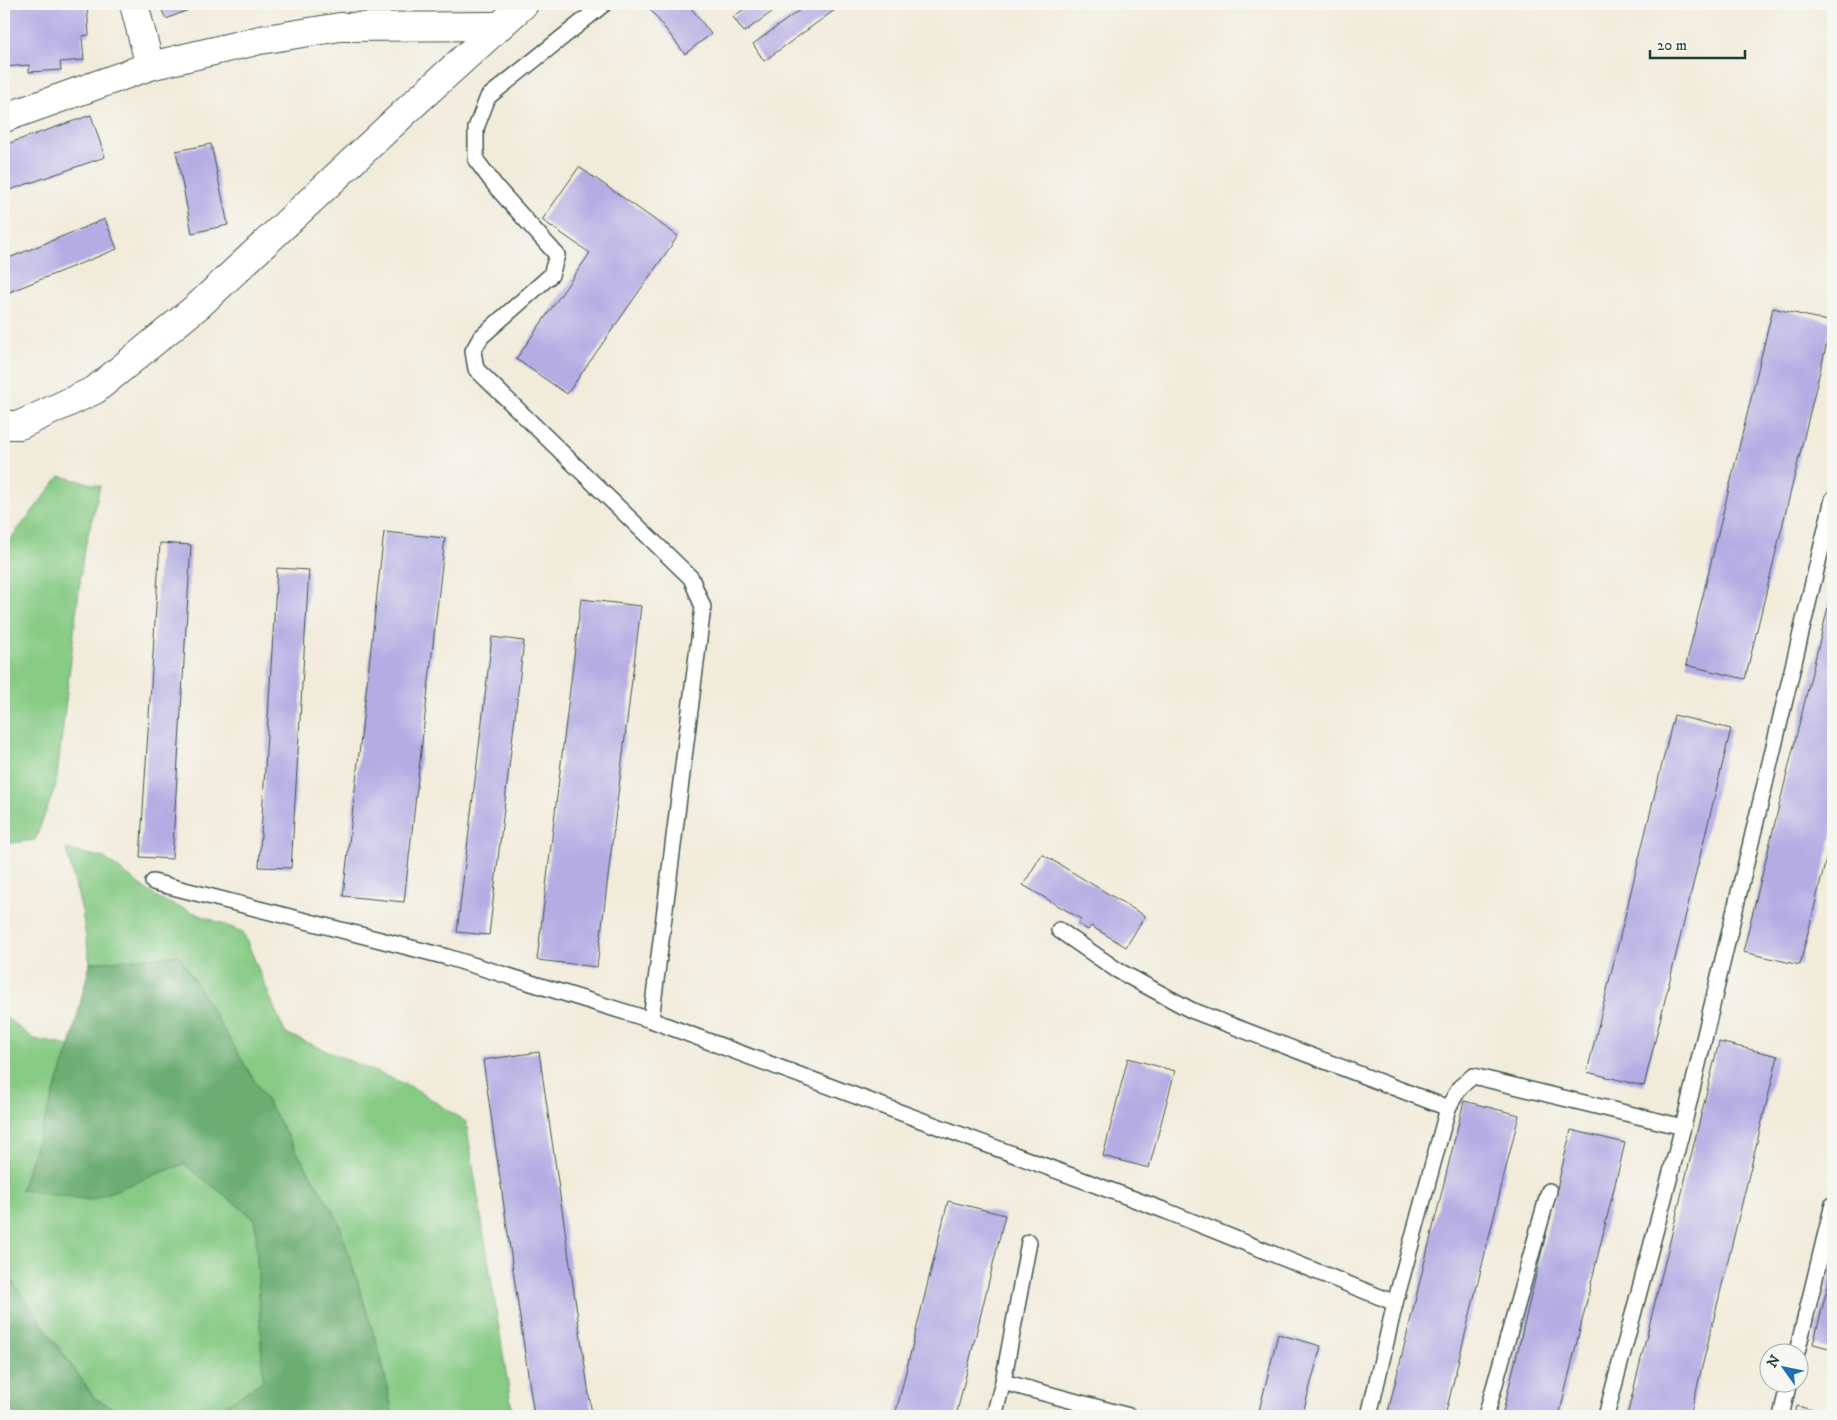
<svg xmlns="http://www.w3.org/2000/svg" width="1837" height="1420" font-family="'IM FELL DW Pica',serif">
	<style>
		.green { fill: #86ca84; stroke: #52845c }
		.forest { fill: #6cae72; stroke: #467653 }
		.building { fill: #b4ace3 }
		.lines { fill: none; stroke-linecap: round; stroke-linejoin: round }
		.lane-casing { stroke: #3e574d; stroke-width: 18 }
		.street-casing { stroke: #3e574d; stroke-width: 30 }
		.lane { stroke: #fff; stroke-width: 15 }
		.street { stroke: #fff; stroke-width: 28 }
	</style>
	<rect width="100%" height="100%" fill="#f6f6f2"/>
	<filter id="ink" filterUnits="userSpaceOnUse"><feTurbulence type="fractalNoise" baseFrequency=".02" numOctaves="2"/><feDisplacementMap in="SourceGraphic" scale="10" xChannelSelector="R" yChannelSelector="G"/><feConvolveMatrix kernelMatrix="1 2 1 2 8 2 1 2 1" color-interpolation-filters="sRGB"/></filter>
	<filter id="wash" filterUnits="userSpaceOnUse"><feTurbulence type="fractalNoise" baseFrequency=".0096" numOctaves="4" result="noise"/><feDisplacementMap in="SourceGraphic" scale="20" xChannelSelector="R" yChannelSelector="G"/><feGaussianBlur stdDeviation="1.12" result="paint"/><feColorMatrix in="noise" values="0 0 0 0 0 0 0 0 0 0 0 0 0 0 0 0 0 1.4 0 .05"/><feComposite in="paint" operator="in"/></filter>
	<g filter="url(#wash)">
		<rect width="100%" height="100%" fill="#f1ebda"/>
		<g class="green">
			<path d="M60,476L100,486L83,556L56,785L35,840L4,844V595L9,541Z"/>
			<path d="M66,849L104,858L159,899L243,932L285,1033L414,1088L466,1122L513,1416H393L381,1357L338,1220L179,955L90,963L82,911Z"/>
			<path d="M4,1016L34,1039L70,1046L21,1189L90,1200L184,1163L255,1219L263,1382L209,1416H127L95,1398L4,1270Z"/>
		</g>
		<g class="forest">
			<path d="M179,955L338,1220L381,1357L393,1416H209L263,1381L255,1219L184,1164L90,1200L21,1190L70,1046L90,963Z"/>
			<path d="M4,1270L94,1398L127,1416H4Z"/>
		</g>
		<g id="blocks">
			<g class="building">
				<path d="M4,4H87L89,35L82,36L84,60L60,62L61,70L29,72V65L4,67Z"/>
				<path d="M159,4H203L166,19Z"/>
				<path d="M656,4H688L711,34L685,54L650,9Z"/>
				<path d="M751,4H783L744,32L733,17Z"/>
				<path d="M808,4H843L764,61L753,44Z"/>
				<path d="M91,115L105,157L4,192V145Z"/>
				<path d="M211,144L228,225L192,233L176,151Z"/>
				<path d="M579,167L678,236L567,394L516,359L590,253L542,220Z"/>
				<path d="M105,219L117,249L4,294V260Z"/>
				<path d="M1773,308L1832,322L1745,679L1686,665Z"/>
				<path d="M4,375L8,376L6,409H4Z"/>
				<path d="M384,532L445,538L404,902L343,896Z"/>
				<path d="M160,543L191,545L172,859L140,857Z"/>
				<path d="M277,568L309,570L291,868L259,867Z"/>
				<path d="M1833,587V831L1800,965L1743,952Z"/>
				<path d="M581,599L641,606L597,967L537,960Z"/>
				<path d="M492,637L524,641L489,935L457,932Z"/>
				<path d="M1674,715L1731,729L1644,1086L1587,1072Z"/>
				<path d="M1042,854L1145,916L1126,947L1091,926L1088,930L1078,924L1081,919L1023,885Z"/>
				<path d="M1719,1042L1778,1056L1690,1416H1627Z"/>
				<path d="M539,1052L592,1415L584,1416H534L483,1060Z"/>
				<path d="M1128,1058L1175,1071L1149,1168L1103,1156Z"/>
				<path d="M1464,1101L1519,1115L1445,1416H1387Z"/>
				<path d="M1571,1130L1625,1143L1559,1416H1502Z"/>
				<path d="M948,1201L1005,1215L956,1416H895Z"/>
				<path d="M1833,1266V1349L1813,1344Z"/>
				<path d="M1278,1334L1321,1346L1302,1416L1258,1415Z"/>
				<path d="M1797,1406L1833,1415V1416H1795Z"/>
			</g>
		</g>
	</g>
	<g filter="url(#ink)">
		<use href="#blocks" fill-opacity="0" stroke="#3e574d" stroke-width="1"/>
		<g class="lines">
			<g class="lane-casing">
				<g id="lane">
					<path d="M604,4L488,97L476,128V160L497,188L557,255L551,275L481,337L473,351L476,369L691,578L703,607L651,1020"/>
					<path d="M153,882L447,957L651,1020L1166,1211L1395,1303"/>
					<path d="M1059,930L1117,970L1191,1010L1448,1108L1395,1303L1369,1416"/>
					<path d="M1448,1108L1460,1087L1473,1076L1683,1127"/>
					<path d="M1797,1352L1833,1204"/>
					<path d="M1003,1382L1129,1416"/>
					<path d="M994,1416L1003,1382L1029,1242"/>
					<path d="M1486,1416L1549,1191"/>
					<path d="M1606,1416L1683,1127L1833,499"/>
					<path d="M1781,1416L1789,1382"/>
				</g>
			</g>
			<g class="street-casing">
				<g id="street">
					<path d="M134,4L150,66"/>
					<path d="M4,118L150,66L260,40L340,27L498,26"/>
					<path d="M4,425H20L95,390L198,306L418,100L524,4"/>
				</g>
			</g>
			<use href="#lane" class="lane"/>
			<use href="#street" class="street"/>
		</g>
	</g>
	<rect width="1837" height="1420" fill="none" stroke="#f6f6f2" stroke-width="20"/>
	<g transform="translate(1784 1368) rotate(303)"><circle r="24" fill="#f6f6f2" stroke="#a0aca6"/>
	<path d="M0-4L9 19L0 12L-9 19Z" fill="#1f6fb2"/>
	<text y="-8" font-size="14" font-weight="bold" text-anchor="middle" fill="#1f3d34">N</text>
	</g>
	<path d="M1650 50v8h95v-8" fill="none" stroke="#1f3d34" stroke-width="2.5"/>
	<text x="1657" y="50" font-size="15" fill="#1f3d34" stroke="#f6f6f2" stroke-width="4" paint-order="stroke">20 m</text>
</svg>
